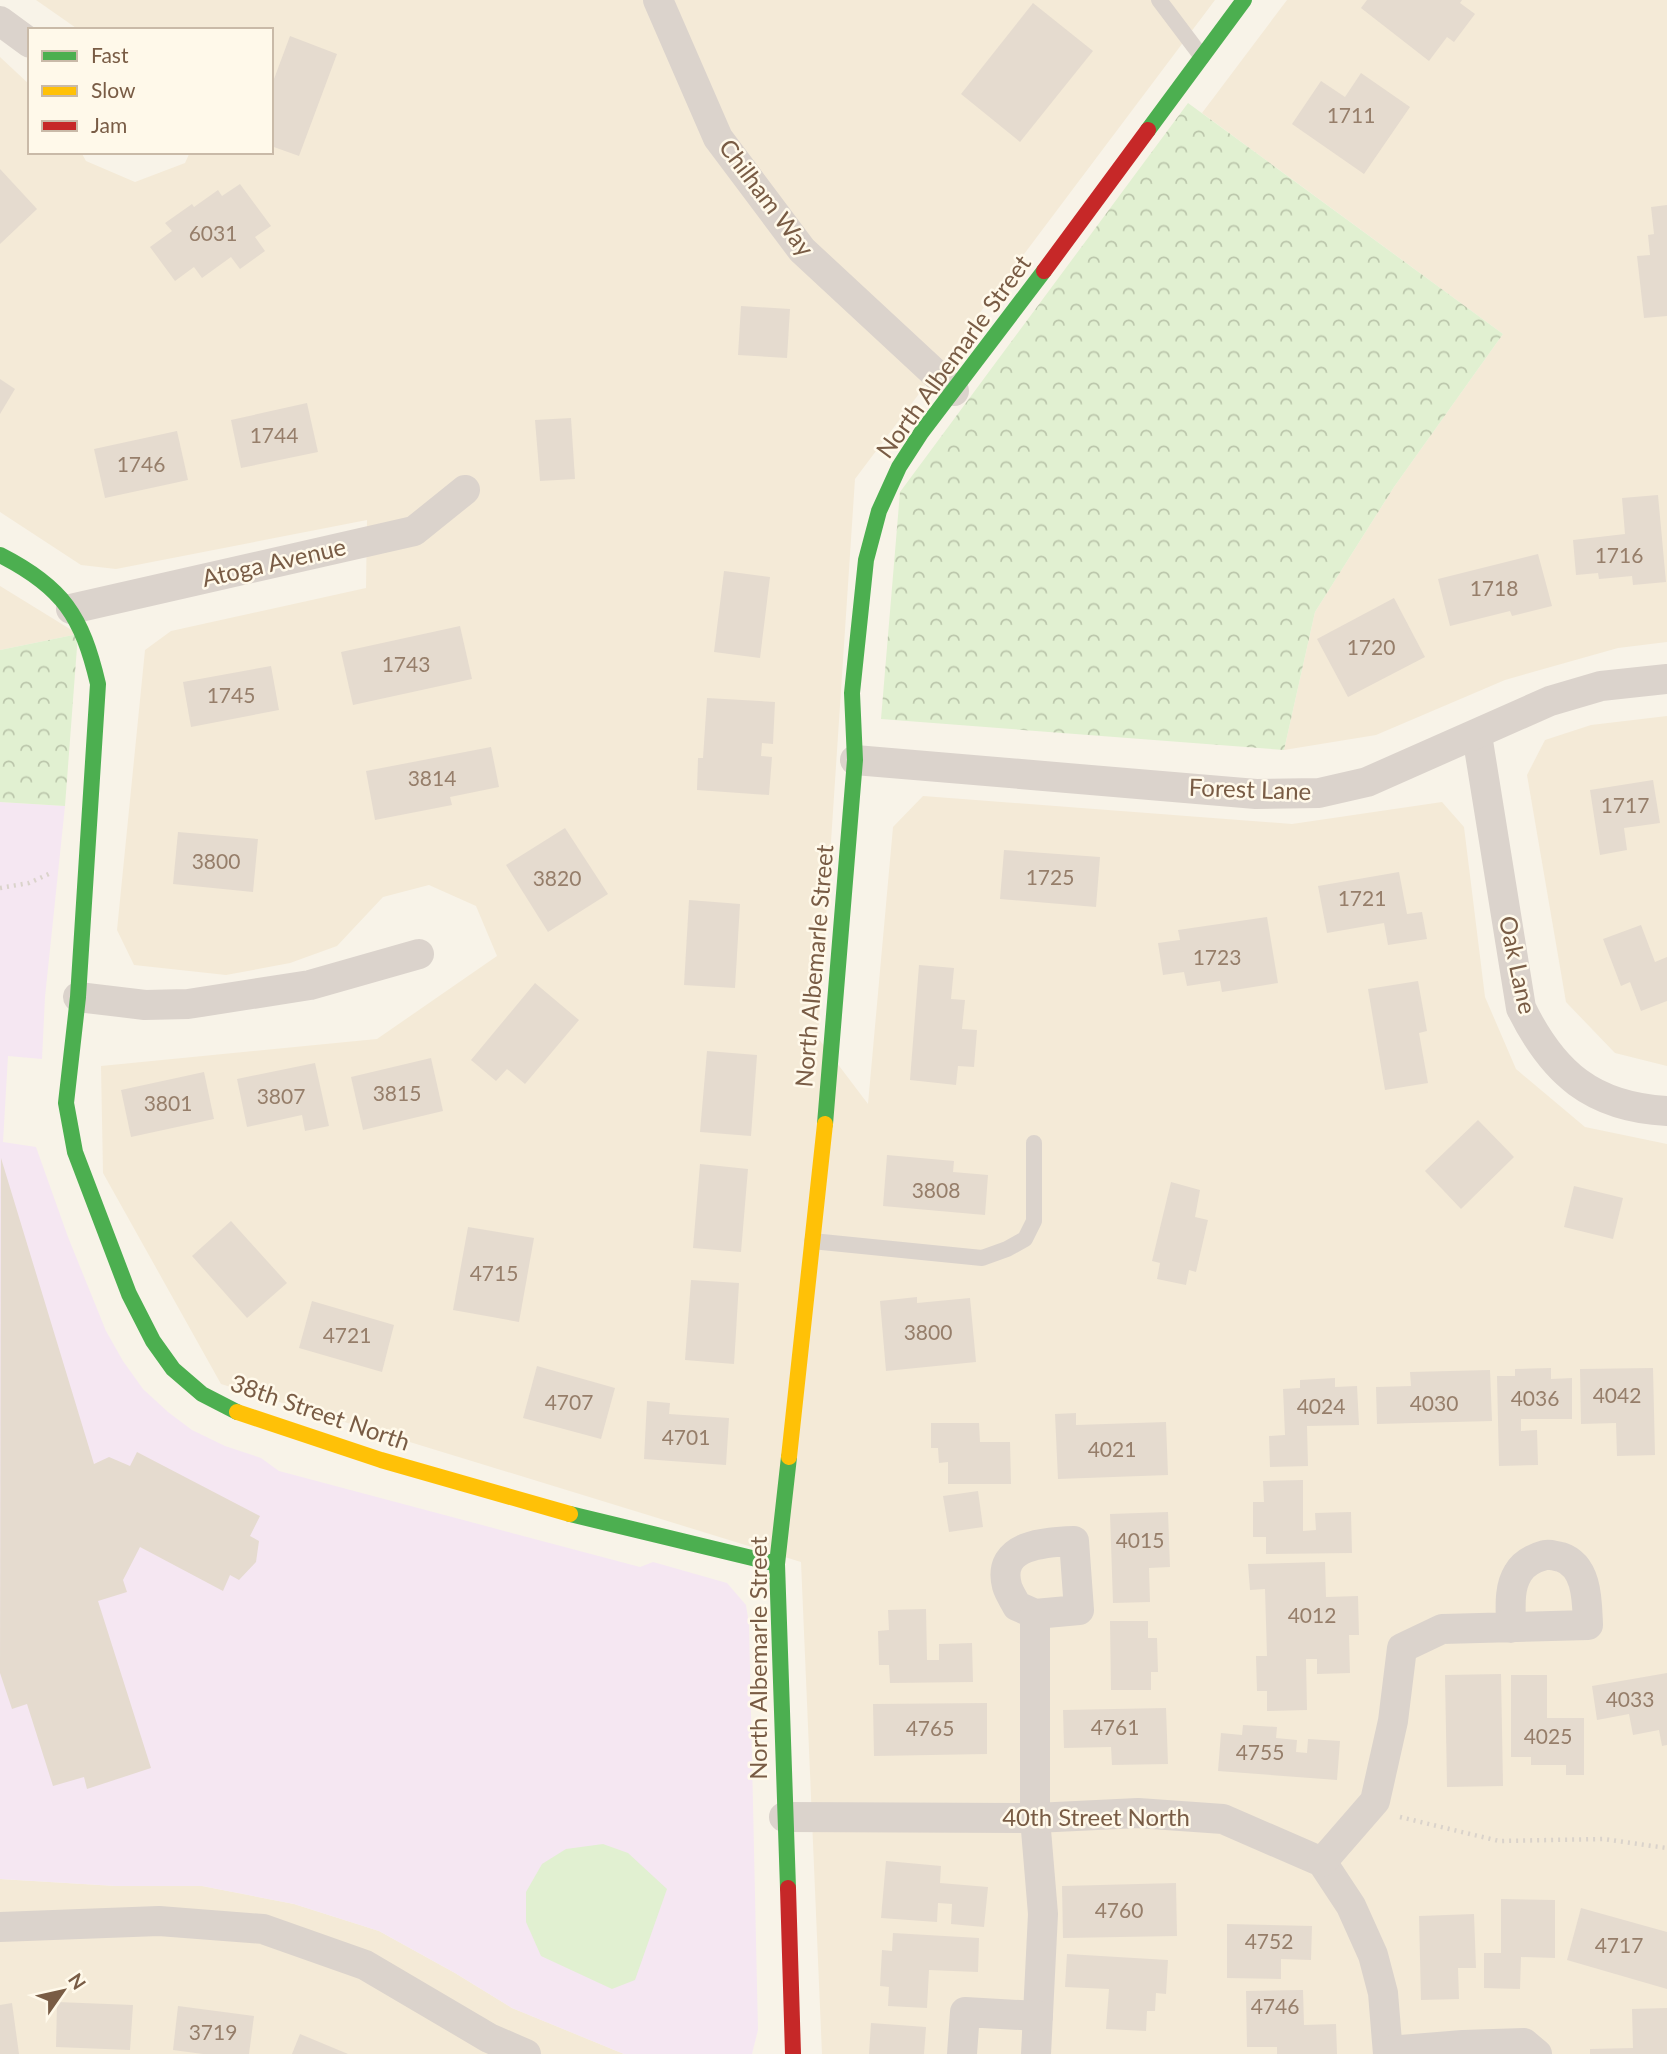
<svg xmlns="http://www.w3.org/2000/svg" width="1667" height="2054" font-family="Lato,sans-serif">
	<style>
		.residential { fill: #f4ead7 }
		.education { fill: #f5e7f2 }
		.forest { fill: url(#forest-crowns) }
		.garden { fill: #e1f0d1 }
		.building { fill: #e5dbcf }
		.lines { fill: none; stroke-linecap: round; stroke-linejoin: round }
		.path { stroke: #dad3cb; stroke-width: 4.5; stroke-dasharray: 2 5; stroke-linecap: butt }
		.lane { stroke: #dbd3cc; stroke-width: 16 }
		.street { stroke: #dbd3cc; stroke-width: 30 }
		.fast { stroke: #4caf50; stroke-width: 16 }
		.slow { stroke: #ffc107; stroke-width: 16 }
		.jam { stroke: #c62828; stroke-width: 16 }
		.labels { text-anchor: middle; stroke-width: 5; stroke-linejoin: round; paint-order: stroke }
		.number-label { font-size: 21px; fill: #967e6a }
		.street-label { font-size: 24px; fill: #795c45; stroke: #fff9ea }
	</style>
	<defs>
		<pattern id="forest-crowns" width="20" height="18" patternUnits="userSpaceOnUse" patternTransform="scale(1.75)"><rect width="20" height="18" fill="#e1f0d1"/><path d="M2 6a3 3 0 1 1 6 0M12 15a3 3 0 1 1 6 0" fill="none" stroke="#bbc6ab"/></pattern>
	</defs>
	<rect width="100%" height="100%" fill="#f8f3e8"/>
	<g class="residential">
		<path d="M36,0H1215L855,479L818,1038L868,1104L893,827L923,796L1292,824L1442,802L1464,827L1485,997L1516,1069L1585,1127L1667,1144V2054H822L801,1562L221,1384L103,1173L101,1066L377,1039L497,956L476,906L429,885L383,897L337,946L290,963L226,975L134,965L117,930L145,650L171,631L366,588L367,520L116,569L81,565L0,512V57L30,85V152H81L86,161L135,182L185,163L190,152H271V30H79Z"/>
		<path d="M1287,0H1667V642L1618,648L1505,680L1376,735L1284,750L1315,612L1394,487L1503,334L1202,113Z"/>
		<path d="M0,586L78,634L0,650Z"/>
		<path d="M1667,716V1066L1615,1053L1566,1002L1527,775L1545,740L1591,725Z"/>
		<path d="M0,1879L116,1886H202L294,1904L379,1931L455,1973L512,2008L624,2054H0Z"/>
	</g>
	<path class="education" d="M0,802L65,806L45,997L42,1059L8,1056L3,1142L36,1147L68,1237L106,1331L123,1361L143,1389L168,1412L192,1430L225,1446L261,1458L279,1471L640,1567L653,1562L727,1583L746,1605L749,1624L758,2030L752,2054H624L512,2008L455,1973L379,1931L294,1904L202,1886H116L0,1879Z"/>
	<g class="forest">
		<path d="M1188,103L1503,334L1394,487L1315,612L1284,750L881,719L900,492Z"/>
		<path d="M78,634L65,806L0,802V650Z"/>
	</g>
	<path class="garden" d="M603,1844L628,1853L667,1889L635,1980L612,1989L541,1956L526,1922V1892L542,1864L566,1849Z"/>
	<g class="building">
		<path d="M1367,0H1462L1460,3L1475,14L1454,42L1447,37L1429,61L1361,8Z"/>
		<path d="M1033,3L1093,51L1020,142L961,94Z"/>
		<path d="M290,36L337,54L299,156L271,146V78L274,79Z"/>
		<path d="M1361,73L1410,107L1364,174L1292,124L1321,81L1345,97Z"/>
		<path d="M0,169L37,209L0,244Z"/>
		<path d="M240,184L271,226L255,237L265,251L240,269L231,257L202,278L194,267L175,281L150,247L172,231L165,223L192,204L194,207L218,190L222,196Z"/>
		<path d="M1667,205V316L1644,318L1637,256L1650,255L1648,235L1654,234L1651,207Z"/>
		<path d="M741,306L790,309L787,358L738,355Z"/>
		<path d="M0,379L15,389L0,414Z"/>
		<path d="M307,403L318,452L241,468L231,420Z"/>
		<path d="M571,418L575,479L540,481L535,420Z"/>
		<path d="M177,431L188,480L105,498L94,449Z"/>
		<path d="M1658,495L1666,582L1633,585L1632,576L1599,579L1598,573L1576,575L1573,540L1625,534L1622,498Z"/>
		<path d="M1538,554L1552,606L1512,616L1510,611L1450,626L1438,579Z"/>
		<path d="M724,571L770,577L760,658L714,652Z"/>
		<path d="M1394,598L1425,657L1348,697L1317,639Z"/>
		<path d="M460,626L472,679L353,705L341,652Z"/>
		<path d="M271,666L279,710L191,727L183,682Z"/>
		<path d="M707,698L775,702L773,744L762,743L761,756L772,757L769,795L697,790L698,758H703Z"/>
		<path d="M491,747L499,787L450,797L452,805L375,820L366,771Z"/>
		<path d="M1653,780L1660,823L1624,828L1627,850L1600,855L1590,790Z"/>
		<path d="M565,828L608,894L548,932L506,865Z"/>
		<path d="M178,832L258,839L253,892L173,884Z"/>
		<path d="M1004,850L1100,857L1096,907L1000,899Z"/>
		<path d="M1399,872L1407,914L1422,912L1427,939L1388,945L1384,923L1327,933L1318,886Z"/>
		<path d="M689,900L740,904L735,988L684,985Z"/>
		<path d="M1267,917L1278,983L1222,992L1220,981L1187,986L1184,972L1163,975L1158,943L1180,940L1178,930Z"/>
		<path d="M1641,925L1655,962L1667,957V1001L1641,1011L1630,982L1621,986L1603,939Z"/>
		<path d="M919,965L954,968L951,999L965,1000L962,1029L977,1030L974,1067L958,1066L956,1085L910,1080Z"/>
		<path d="M1418,981L1427,1031L1419,1033L1428,1083L1385,1090L1368,989Z"/>
		<path d="M535,983L579,1020L525,1084L507,1069L496,1081L471,1060Z"/>
		<path d="M707,1051L757,1055L751,1136L700,1132Z"/>
		<path d="M431,1058L443,1111L363,1130L351,1077Z"/>
		<path d="M315,1063L329,1126L305,1131L302,1115L247,1127L237,1079Z"/>
		<path d="M204,1072L214,1119L131,1137L121,1090Z"/>
		<path d="M1478,1120L1514,1157L1461,1209L1425,1171Z"/>
		<path d="M887,1155L954,1161L953,1172L988,1175L985,1215L883,1206Z"/>
		<path d="M1,1158L94,1464L109,1457L130,1466L137,1452L260,1516L250,1536L259,1541L256,1562L239,1580L230,1575L223,1591L140,1547L123,1580L127,1592L98,1601L151,1768L87,1789L84,1777L53,1786L27,1704L12,1709L0,1673Z"/>
		<path d="M700,1164L748,1169L741,1252L693,1248Z"/>
		<path d="M1171,1182L1200,1190L1195,1217L1208,1220L1196,1272L1189,1270L1186,1285L1157,1279L1160,1263L1152,1261Z"/>
		<path d="M1574,1186L1623,1198L1613,1239L1564,1227Z"/>
		<path d="M231,1221L287,1283L247,1318L192,1256Z"/>
		<path d="M468,1227L534,1238L519,1322L453,1310Z"/>
		<path d="M691,1280L739,1283L734,1364L685,1360Z"/>
		<path d="M917,1297V1303L970,1298L976,1362L886,1371L880,1301Z"/>
		<path d="M312,1301L394,1325L382,1372L299,1348Z"/>
		<path d="M537,1366L615,1388L601,1439L523,1418Z"/>
		<path d="M1551,1368V1379L1572,1378V1419H1521V1431L1537,1430L1538,1465L1499,1466L1497,1376H1515V1369Z"/>
		<path d="M1653,1368L1655,1455L1617,1456L1616,1423L1581,1424L1580,1369Z"/>
		<path d="M1490,1370L1492,1421L1377,1424L1376,1387L1411,1386L1410,1372Z"/>
		<path d="M1335,1378V1387L1357,1386L1359,1425L1307,1426L1308,1466L1270,1467L1269,1436L1285,1435L1283,1389L1300,1388V1380Z"/>
		<path d="M647,1401L670,1403L669,1414L729,1418L726,1465L644,1459Z"/>
		<path d="M1076,1413V1425L1166,1422L1168,1475L1058,1479L1055,1414Z"/>
		<path d="M931,1423H979L980,1442H1010L1011,1484H948V1462L939,1463L938,1448H931Z"/>
		<path d="M1303,1480V1531L1316,1530L1315,1513L1351,1512L1352,1553L1266,1554V1537H1253V1502H1264L1263,1481Z"/>
		<path d="M978,1491L983,1527L949,1532L943,1496Z"/>
		<path d="M1168,1512L1170,1567L1149,1568L1150,1602L1113,1603L1110,1514Z"/>
		<path d="M1325,1562L1326,1597L1358,1596L1359,1635H1349L1350,1673L1317,1674V1659H1306L1307,1710L1267,1711V1691H1257L1256,1656H1267L1265,1589L1250,1590L1248,1564Z"/>
		<path d="M926,1609L927,1660H939V1644L972,1643L973,1682L890,1683L889,1665H879L878,1631L889,1630L888,1610Z"/>
		<path d="M1110,1621H1148V1638H1157L1158,1672H1151V1690H1111Z"/>
		<path d="M1667,1673V1745L1662,1746L1659,1730L1633,1735L1629,1714L1597,1720L1592,1686Z"/>
		<path d="M1501,1674L1503,1786L1447,1787L1445,1675Z"/>
		<path d="M1511,1675H1547V1718H1584V1775H1566V1765H1531V1757H1511Z"/>
		<path d="M987,1703V1754L874,1756L873,1704Z"/>
		<path d="M1166,1708L1168,1764L1112,1765L1111,1747L1064,1748L1063,1710Z"/>
		<path d="M1243,1725L1277,1727L1276,1738L1297,1740L1296,1752L1307,1753L1308,1739L1340,1741L1337,1780L1218,1771L1221,1733L1242,1735Z"/>
		<path d="M886,1861L941,1866L940,1883L988,1887L984,1927L951,1924L952,1904L938,1903L937,1922L881,1918Z"/>
		<path d="M1176,1883L1177,1936L1063,1938L1062,1886Z"/>
		<path d="M1501,1899L1555,1900V1958L1521,1957L1520,1989L1484,1988V1953H1501Z"/>
		<path d="M1581,1908L1667,1932V1989L1567,1960Z"/>
		<path d="M1474,1914L1476,1968H1458L1459,1999L1421,2000L1419,1916Z"/>
		<path d="M1227,1924L1312,1926L1311,1960L1281,1959V1979L1227,1978Z"/>
		<path d="M893,1933L979,1938L978,1972L929,1970L927,2008L888,2006L889,1987L880,1986L882,1950L892,1951Z"/>
		<path d="M1067,1954L1168,1960L1166,1994L1156,1993L1155,2011H1147L1146,2031L1106,2029L1109,1989L1065,1987Z"/>
		<path d="M1303,1990L1304,2025L1336,2024L1337,2054H1277V2047H1247L1246,1991Z"/>
		<path d="M57,2002L133,2005L130,2050L56,2047Z"/>
		<path d="M12,2003L19,2054H0V2005Z"/>
		<path d="M178,2006L254,2016L249,2054H203L173,2050Z"/>
		<path d="M1667,2008V2054H1590V2049L1633,2048L1632,2009Z"/>
		<path d="M871,2023L926,2027L924,2054H869Z"/>
		<path d="M300,2034L348,2054H292Z"/>
	</g>
	<g class="lines">
		<g class="path">
			<path d="M0,888L29,883L53,872"/>
			<path d="M1400,1817L1499,1841L1603,1839L1667,1848"/>
		</g>
		<g class="lane">
			<path d="M1159,0L1202,57"/>
			<path d="M812,1241L982,1258L1007,1249L1025,1239L1034,1221V1143"/>
		</g>
		<g class="street">
			<path d="M658,0L718,138L802,250L954,391"/>
			<path d="M0,21L30,43"/>
			<path d="M71,609L414,531L465,490"/>
			<path d="M1477,735L1521,1008C1553,1073 1592,1107 1667,1111"/>
			<path d="M855,760L1256,794L1319,793L1367,782L1550,701L1601,686L1667,679"/>
			<path d="M78,997L145,1005L188,1004L310,985L419,954"/>
			<path d="M1074,1541L1079,1610L1035,1614L1017,1606C1014,1600 1009,1593 1007,1586C996,1544 1046,1542 1074,1541Z"/>
			<path d="M1035,1614V1818L1043,1914L1036,2054"/>
			<path d="M784,1817L1035,1818L1138,1813L1223,1819L1322,1862L1351,1906L1373,1955L1383,1993L1388,2054"/>
			<path d="M1322,1862L1375,1801L1393,1721L1402,1648L1442,1629L1588,1625C1587,1602 1588,1566 1561,1557C1554,1556 1551,1554 1545,1555C1534,1558 1523,1564 1518,1573C1508,1589 1511,1610 1511,1628"/>
			<path d="M0,1927L159,1921L263,1929L365,1965L489,2038L526,2054"/>
			<path d="M1388,2051L1463,2045L1524,2043L1537,2054"/>
			<path d="M962,2054L965,2012L1038,2016"/>
		</g>
		<g class="fast">
			<path d="M1148,130L1244,0"/>
			<path d="M0,555C63,587 82,616 98,684L78,997L66,1103L75,1152L129,1294L153,1341L173,1369L202,1394L237,1412"/>
			<path d="M825,1124L855,760L852,693L866,560L879,511L899,467L921,433L1044,271"/>
			<path d="M570,1514L777,1564"/>
			<path d="M788,1888L777,1564L789,1457"/>
		</g>
		<g class="slow">
			<path d="M237,1412L381,1460L570,1514"/>
			<path d="M789,1457L825,1124"/>
		</g>
		<g class="jam">
			<path d="M1044,271L1148,130"/>
			<path d="M788,1888L793,2054"/>
		</g>
	</g>
	<g class="labels">
		<g class="number-label">
			<text x="1351" y="123">1711</text>
			<text x="213" y="241">6031</text>
			<text x="274" y="443">1744</text>
			<text x="141" y="472">1746</text>
			<text x="1619" y="563">1716</text>
			<text x="1494" y="596">1718</text>
			<text x="1371" y="655">1720</text>
			<text x="406" y="672">1743</text>
			<text x="231" y="703">1745</text>
			<text x="432" y="786">3814</text>
			<text x="1625" y="813">1717</text>
			<text x="216" y="869">3800</text>
			<text x="1050" y="885">1725</text>
			<text x="557" y="886">3820</text>
			<text x="1362" y="906">1721</text>
			<text x="1217" y="965">1723</text>
			<text x="397" y="1101">3815</text>
			<text x="281" y="1104">3807</text>
			<text x="168" y="1111">3801</text>
			<text x="936" y="1198">3808</text>
			<text x="494" y="1281">4715</text>
			<text x="928" y="1340">3800</text>
			<text x="347" y="1343">4721</text>
			<text x="1617" y="1403">4042</text>
			<text x="1535" y="1406">4036</text>
			<text x="569" y="1410">4707</text>
			<text x="1434" y="1411">4030</text>
			<text x="1321" y="1414">4024</text>
			<text x="686" y="1445">4701</text>
			<text x="1112" y="1457">4021</text>
			<text x="1140" y="1548">4015</text>
			<text x="1312" y="1623">4012</text>
			<text x="1630" y="1707">4033</text>
			<text x="1115" y="1735">4761</text>
			<text x="930" y="1736">4765</text>
			<text x="1548" y="1744">4025</text>
			<text x="1260" y="1760">4755</text>
			<text x="1119" y="1918">4760</text>
			<text x="1269" y="1949">4752</text>
			<text x="1619" y="1953">4717</text>
			<text x="1275" y="2014">4746</text>
			<text x="213" y="2040">3719</text>
		</g>
		<g class="street-label">
			<text transform="translate(766 198) rotate(53)" y="8">Chilham Way</text>
			<text transform="translate(954 357) rotate(-54)" y="8">North Albemarle Street</text>
			<text transform="translate(274 563) rotate(-13)" y="8">Atoga Avenue</text>
			<text transform="translate(1250 790) rotate(2)" y="8">Forest Lane</text>
			<text transform="translate(1517 965) rotate(78)" y="8">Oak Lane</text>
			<text transform="translate(815 966) rotate(-85)" y="8">North Albemarle Street</text>
			<text transform="translate(320 1413) rotate(19)" y="8">38th Street North</text>
			<text transform="translate(759 1658) rotate(-90)" y="8">North Albemarle Street</text>
			<text x="1096" y="1826">40th Street North</text>
		</g>
	</g>
	<rect x="28" y="28" width="245" height="126" fill="#fff9ea" stroke="#c9baa8" stroke-width="2"/>
	<rect x="42" y="51" width="35" height="10" fill="#4caf50" stroke="#c9baa8" stroke-width="2"/>
	<text x="91" y="63" font-size="21" fill="#795c45">Fast</text>
	<rect x="42" y="86" width="35" height="10" fill="#ffc107" stroke="#c9baa8" stroke-width="2"/>
	<text x="91" y="98" font-size="21" fill="#795c45">Slow</text>
	<rect x="42" y="121" width="35" height="10" fill="#c62828" stroke="#c9baa8" stroke-width="2"/>
	<text x="91" y="133" font-size="21" fill="#795c45">Jam</text>
	<g transform="translate(63 1991) rotate(56)" stroke="#fff9ea" stroke-width="5" paint-order="stroke">
	<path d="M0-5L12 26L0 18L-12 26Z" fill="#795c45"/>
	<text y="-10" font-size="19" font-weight="bold" text-anchor="middle" fill="#795c45">N</text>
	</g>
</svg>
